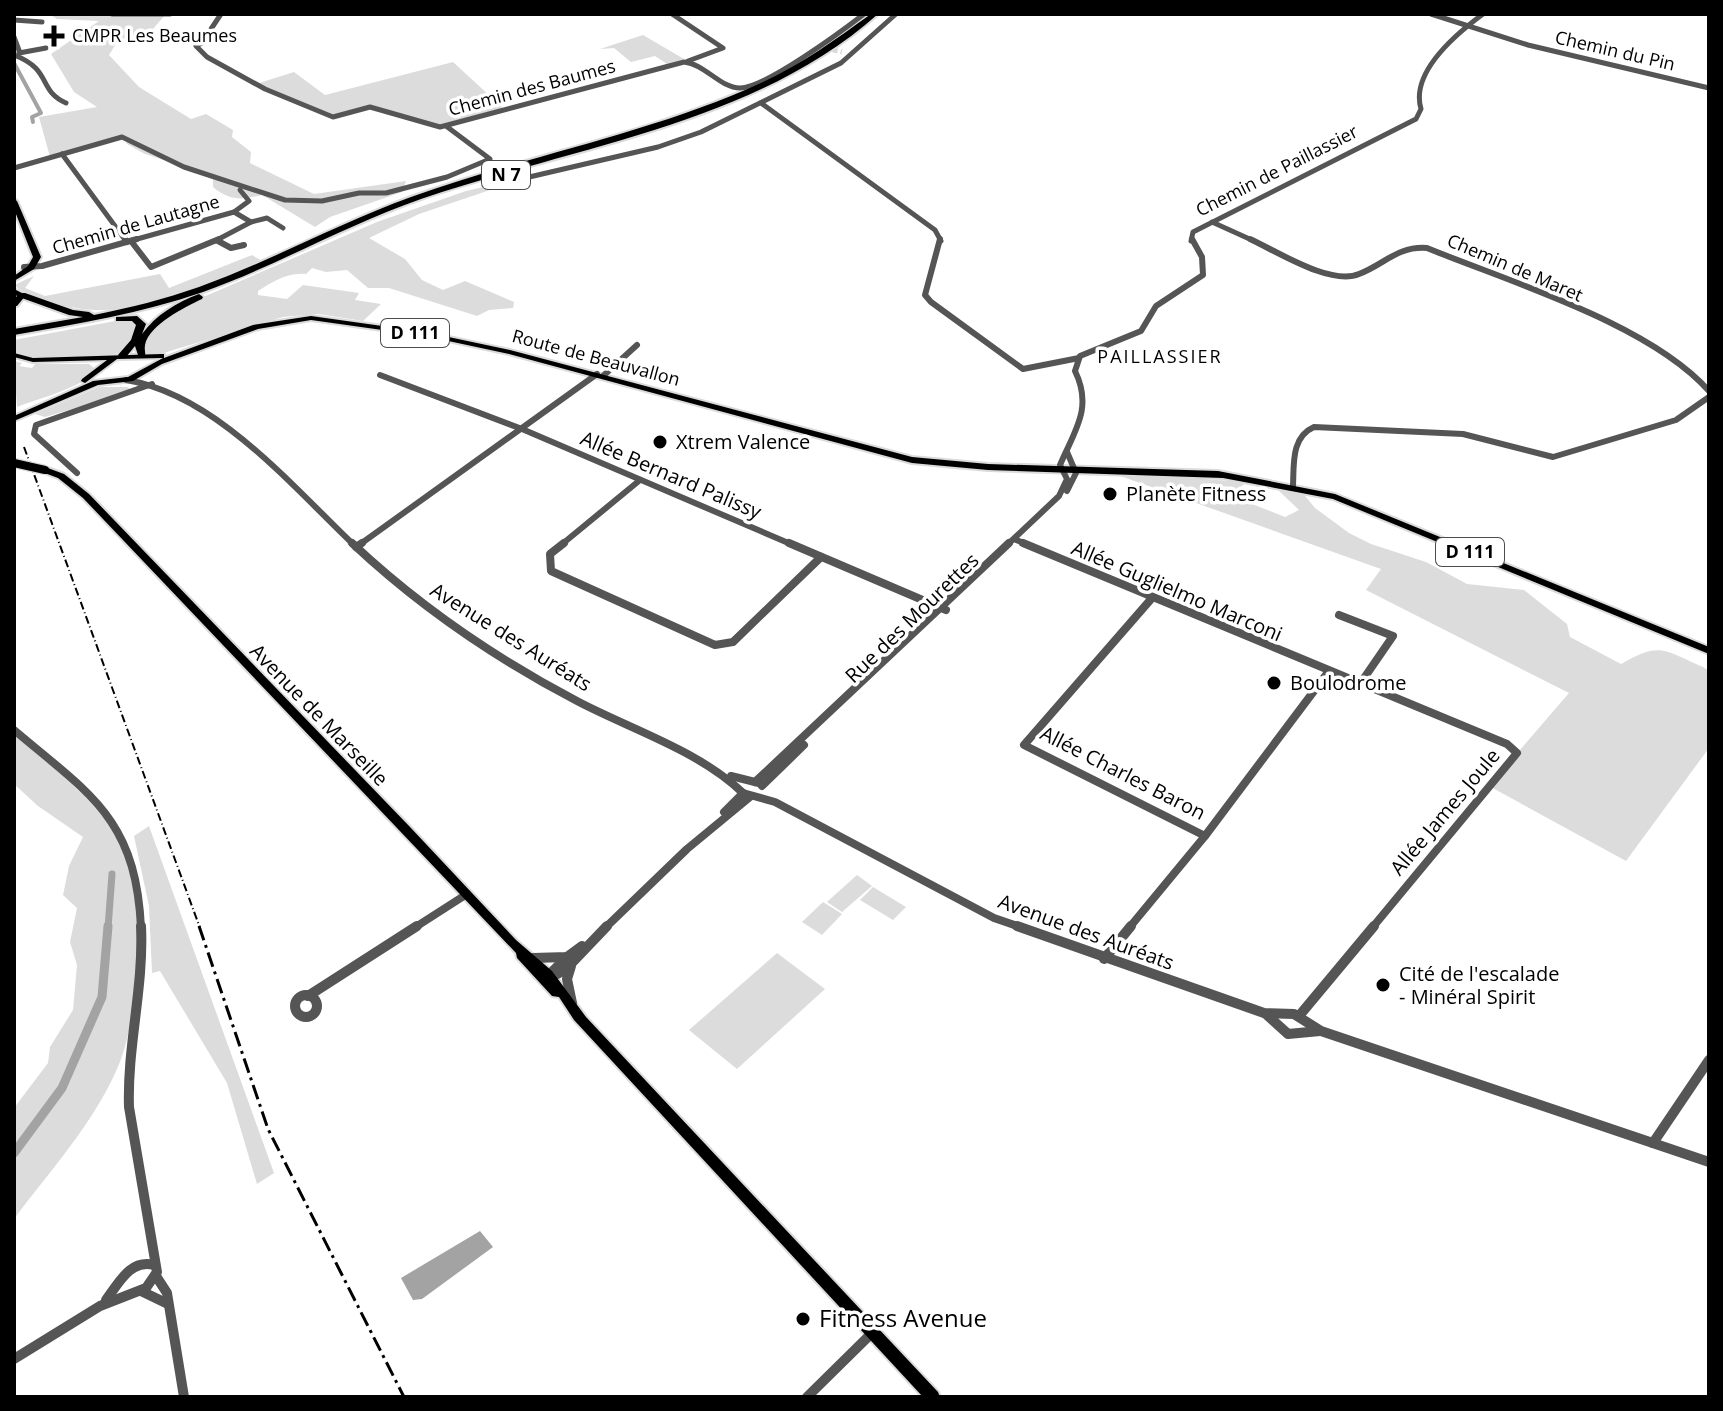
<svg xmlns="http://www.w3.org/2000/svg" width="1723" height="1411" font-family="'Open Sans',sans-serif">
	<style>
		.green { fill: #dcdcdc }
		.water { fill: #a3a3a3 }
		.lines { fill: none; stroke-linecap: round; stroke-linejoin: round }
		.canal-far2 { stroke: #a3a3a3; stroke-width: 4 }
		.canal-far1 { stroke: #a3a3a3; stroke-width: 7 }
		.canal { stroke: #a3a3a3; stroke-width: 9 }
		.minor-tunnel { stroke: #d9d9d9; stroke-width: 5; stroke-dasharray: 5 3; stroke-linecap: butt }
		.major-casing { stroke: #dbdbdb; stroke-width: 4 }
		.highway-casing { stroke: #dbdbdb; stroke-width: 4 }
		.minor-far3 { stroke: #555; stroke-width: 5 }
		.minor-far2 { stroke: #555; stroke-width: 6 }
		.minor-far1 { stroke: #555; stroke-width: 8 }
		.minor { stroke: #555; stroke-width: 10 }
		.major { fill: #000; fill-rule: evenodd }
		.highway { fill: #000; fill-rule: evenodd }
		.rail-far1 { stroke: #000; stroke-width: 2; stroke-dasharray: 8 3 1 3; stroke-linecap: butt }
		.rail { stroke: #000; stroke-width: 3; stroke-dasharray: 15 5 3 5; stroke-linecap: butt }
		.major-bridge-casing { stroke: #dbdbdb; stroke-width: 11; stroke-linecap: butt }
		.major-bridge { stroke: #000; stroke-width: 8 }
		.poi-dot { fill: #000; stroke: #fff; stroke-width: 3 }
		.labels { text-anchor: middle; stroke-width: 7; stroke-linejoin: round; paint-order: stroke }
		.far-poi-label { font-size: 18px; fill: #000; stroke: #fff; text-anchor: start }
		.far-street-label { font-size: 18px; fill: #000; stroke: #fff }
		.shield { fill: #fff; stroke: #4c4c4c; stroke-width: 2 }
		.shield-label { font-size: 18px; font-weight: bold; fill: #000 }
		.far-neighbourhood-label { font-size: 18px; letter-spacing: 2px; fill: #000; stroke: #fff }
		.poi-label { font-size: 20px; fill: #000; stroke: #fff; text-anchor: start }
		.street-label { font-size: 20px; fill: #000; stroke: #fff }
		.near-poi-label { font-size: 24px; fill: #000; stroke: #fff; text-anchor: start }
	</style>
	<rect width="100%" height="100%" fill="#fff"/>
	<g class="green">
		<path d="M49,14L165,15L147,36L119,39L109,55L139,87L191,119L206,114L233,130L232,137L251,152L250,163L314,194L406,181L402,192L330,217L315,227L262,195C241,200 230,201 213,187V176L145,154L127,144L125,138L50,157L39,117L97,107L74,92L51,54L99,21L57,19Z"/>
		<path d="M643,35L684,59L667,64L655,56L631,62L614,48L600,49Z"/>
		<path d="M453,62L503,108L437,126L372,105L338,117L256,84L294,72L325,95Z"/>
		<path d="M534,175L419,214L369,238L405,259L422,280L443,290L465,281L514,302L513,308L489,310L477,316L389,288H368L347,270L326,272L312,268L306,274C288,272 272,282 258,291V295L287,299L303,285L359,293L355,300L381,304L363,321L318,314L283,317L160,354L146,353L144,342C159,325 174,312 194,301L377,222L466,191Z"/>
		<path d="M252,255L262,261C199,288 122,327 53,302C39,297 25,295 14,285L34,276L25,288L45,296L160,274L169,288Z"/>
		<path d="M126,319L138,325C132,339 128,350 112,355L38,359L14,352V340Z"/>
		<path d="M14,361L22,363L19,366L32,368L35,364H89L95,369C87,387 36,399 17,407Z"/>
		<path d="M99,387H127L133,391L45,417L35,414Z"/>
		<path d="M1112,473L1246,482L1234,494L1237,498L1285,517L1299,510L1275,487L1301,491L1315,508L1349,533L1371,544L1426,562L1467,584L1524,590L1567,624L1570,637L1621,664C1660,641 1664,650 1703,667L1709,671V748L1626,861L1489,786L1569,693L1366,590L1381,569Z"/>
		<path d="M14,735C45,761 99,803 118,837C147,889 141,1016 117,1069C93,1124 49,1172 14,1219V1108L48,1063L50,1047L73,1010L77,965L70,942L77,908L63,895L69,866L83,837L38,806L14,784Z"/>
		<path d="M149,826L274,1173L257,1184L227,1083L160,971L152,973L149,906L134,836Z"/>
		<path d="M857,875L872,886L842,912L827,902Z"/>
		<path d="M873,887L906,907L893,920L860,900Z"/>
		<path d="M823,902L842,914L822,935L802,922Z"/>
		<path d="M777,953L825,989L737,1069L689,1030Z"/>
	</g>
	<path class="water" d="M480,1231L493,1247L422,1299L413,1300L401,1278Z"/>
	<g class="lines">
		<path class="canal-far2" d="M14,63L41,113L32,117L33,122"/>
		<path class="canal-far1" d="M108,928L112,874"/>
		<path class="canal" d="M14,1153L62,1088L102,997L108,926"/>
		<path class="minor-tunnel" d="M825,48L842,52"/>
		<g class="major-casing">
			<g id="major">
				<path d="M14,199L17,201L41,257L34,269L14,281V276L28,266L33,257L14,209Z"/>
				<path d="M14,289L26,295L17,306H14V299L17,296L14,294Z"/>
				<path d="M311,316L425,332L510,350L912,457L988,464L1218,471L1335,494L1709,647V654L1333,499L1223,478L988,470L912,463L509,354L425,336L311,320L258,329L162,364L133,381L98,385L14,421V416L93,381L128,377L163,358L117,359L85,383L81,381L82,379L107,360L33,362L14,357V353L33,358L161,354H164V358L253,325Z"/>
				<path d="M45,467L64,474L89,494L410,827L516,940L552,971L586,1017L938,1392L940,1397H923L574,1020L559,997L552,996L517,958L516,953L83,498L58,478L42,472L41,470Z"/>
			</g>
		</g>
		<g class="highway-casing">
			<g id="highway">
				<path d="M871,14H878C755,124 572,147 421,199C346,225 278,265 203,292C142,313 78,324 14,335V329L83,317L69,315L19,297V293H25L73,310L89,312L94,315C129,308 165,299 199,287C271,261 339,223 411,197C528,155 650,134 763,82C802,64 836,39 871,14Z"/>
				<path d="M199,294L203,297L202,299C185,307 149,325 145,345C144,349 146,354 145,358H139L135,346L126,357H120L118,355L131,340L136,325L132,321H116V317L137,316L146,324L142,334C156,315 177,302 199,294Z"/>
			</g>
		</g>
		<g class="minor-far3">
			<path d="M112,14H170"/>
			<path d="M221,14L211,29L210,39L196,46L207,57L265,89L333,117L370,107L440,127L684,62C705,64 720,88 740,88C765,88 842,31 864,14"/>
			<path d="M672,14L723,48L688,61"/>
			<path d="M1431,14L1528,45L1709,88"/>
			<path d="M14,20L42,22"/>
			<path d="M14,37L20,53"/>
			<path d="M19,53L46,48"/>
			<path d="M14,55C53,70 37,90 66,103"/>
			<path d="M761,103L935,230L941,241"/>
			<path d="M62,154L126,241"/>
			<path d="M14,168L122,137L184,167L285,200L322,201L359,193H386L447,177L490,159L446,126"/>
			<path d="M525,178L658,147L701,132L841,63L896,14"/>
			<path d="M251,222L267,218L283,228"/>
			<path d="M1212,222L1254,241"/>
			<path d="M130,241L234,212L249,201L240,190"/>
			<path d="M215,241L251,222L234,212"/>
			<path d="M1191,241L1193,232L1416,119L1421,109C1410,72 1456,34 1483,14"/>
		</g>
		<g class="minor-far2">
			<path d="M125,239L127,242"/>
			<path d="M940,239L925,295L931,302L1023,369L1079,358"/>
			<path d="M1250,239C1278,252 1331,286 1359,274C1385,264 1397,246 1427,248C1510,282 1650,324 1709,391"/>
			<path d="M131,241L151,267L219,239"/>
			<path d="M218,241L231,248L244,245"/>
			<path d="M24,267L42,266L137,239"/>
			<path d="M380,375L522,429L793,545"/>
			<path d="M603,376L637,345"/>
			<path d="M126,380C215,394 291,485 354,545"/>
			<path d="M1067,452L1076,473L1067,491"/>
			<path d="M77,473L34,434L36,425L152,384"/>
			<path d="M1293,486C1294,464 1291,437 1314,427L1463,434L1553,457L1676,420L1709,397"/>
			<path d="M1014,539L1028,545"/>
			<path d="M359,545L597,374"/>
			<path d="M561,545L640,480"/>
			<path d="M1007,545L1059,496L1067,479L1060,465C1075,430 1093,408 1075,371L1080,356L1141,331L1156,306L1203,275L1202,257L1192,239"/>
		</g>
		<g class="minor-far1">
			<path d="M352,543C419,606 495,658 577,701C632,730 698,750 743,793"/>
			<path d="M564,543L550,554L551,571L715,645L733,642L821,557"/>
			<path d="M789,543L946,610"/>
			<path d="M1023,543L1507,744L1517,753L1372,928"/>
			<path d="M356,547L362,543"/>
			<path d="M1152,598L1024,745L1205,836"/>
			<path d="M1339,615L1393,636L1360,684"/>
			<path d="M14,730C91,795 136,819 141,928"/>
			<path d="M731,776L759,783"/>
			<path d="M755,782L1009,543"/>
			<path d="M762,786L804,745"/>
			<path d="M743,793L775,802L994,918L1023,928"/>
			<path d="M724,812L743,793"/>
			<path d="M414,928L467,894"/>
			<path d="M605,928L687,849L750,797"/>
			<path d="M1129,928L1205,836L1329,671"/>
		</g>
		<g class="minor">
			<path d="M1017,926L1264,1013L1294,1014L1321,1031L1709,1162"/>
			<path d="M533,958L567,957L582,946"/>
			<path d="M1104,959L1131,926"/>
			<path d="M571,966L567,979L572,1003"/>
			<path d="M546,978L567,957"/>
			<path d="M547,979L565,970L607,926"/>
			<circle cx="306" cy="1006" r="11"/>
			<path d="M308,996L417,926"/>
			<path d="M1267,1015L1288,1034L1320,1031"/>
			<path d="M1299,1016L1374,926"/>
			<path d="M1653,1143L1709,1060"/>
			<path d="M156,1276L167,1293L184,1397"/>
			<path d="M141,1291L168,1304"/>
			<path d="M106,1300C119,1283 130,1259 154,1265"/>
			<path d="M14,1359L100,1306L146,1288L157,1272L129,1107C127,1046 144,987 141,926"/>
			<path d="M807,1397L873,1332"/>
		</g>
		<use href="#major" class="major"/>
		<use href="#highway" class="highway"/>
		<path class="rail-far1" d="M24,447L200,928"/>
		<path class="rail" d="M199,926L268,1129L404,1397"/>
		<g class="major-bridge-casing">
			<path id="major-bridge" d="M14,463L45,470"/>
		</g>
		<use href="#major-bridge" class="major-bridge"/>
	</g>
	<g class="poi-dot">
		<path d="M50 24h8v8h8v8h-8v8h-8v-8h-8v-8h8z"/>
		<circle cx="660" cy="442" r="8"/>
		<circle cx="1110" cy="494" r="8"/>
		<circle cx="1274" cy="683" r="8"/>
		<circle cx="1383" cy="985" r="8"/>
		<circle cx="803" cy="1319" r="8"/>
	</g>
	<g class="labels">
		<g class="far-poi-label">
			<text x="72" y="42">CMPR Les Beaumes</text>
		</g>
		<g class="far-street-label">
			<text transform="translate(1615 51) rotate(13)" y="6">Chemin du Pin</text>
			<text transform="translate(532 88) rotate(-15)" y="6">Chemin des Baumes</text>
			<text transform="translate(1277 171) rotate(-27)" y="6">Chemin de Paillassier</text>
			<text transform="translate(136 225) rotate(-16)" y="6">Chemin de Lautagne</text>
			<text transform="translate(1515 268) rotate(23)" y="6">Chemin de Maret</text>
			<text transform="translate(596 358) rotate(15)" y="6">Route de Beauvallon</text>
		</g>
		<g class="shield">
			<rect x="482" y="161" width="48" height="28" rx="6"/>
			<rect x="381" y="319" width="68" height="28" rx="6"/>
			<rect x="1436" y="538" width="68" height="28" rx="6"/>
		</g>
		<g class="shield-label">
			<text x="506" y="181">N 7</text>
			<text x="415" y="339">D 111</text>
			<text x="1470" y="558">D 111</text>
		</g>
		<g class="far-neighbourhood-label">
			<text x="1160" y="363">PAILLASSIER</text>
		</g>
		<g class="poi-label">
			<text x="676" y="449">Xtrem Valence</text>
			<text x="1126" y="501">Planète Fitness</text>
			<text x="1290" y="690">Boulodrome</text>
			<text x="1399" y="981">Cité de l'escalade<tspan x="1399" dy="23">- Minéral Spirit</tspan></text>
		</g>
		<g class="street-label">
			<text transform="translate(671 475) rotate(23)" y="7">Allée Bernard Palissy</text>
			<text transform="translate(1177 591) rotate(23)" y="7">Allée Guglielmo Marconi</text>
			<text transform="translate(912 618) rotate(-44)" y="7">Rue des Mourettes</text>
			<text transform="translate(511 637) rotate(32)" y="7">Avenue des Auréats</text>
			<text transform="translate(319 715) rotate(46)" y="7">Avenue de Marseille</text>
			<text transform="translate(1123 773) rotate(27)" y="7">Allée Charles Baron</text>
			<text transform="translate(1445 812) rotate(-50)" y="7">Allée James Joule</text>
			<text transform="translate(1086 932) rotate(20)" y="7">Avenue des Auréats</text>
		</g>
		<g class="near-poi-label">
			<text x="819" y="1327">Fitness Avenue</text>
		</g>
	</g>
	<rect width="1723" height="1411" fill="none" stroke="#000000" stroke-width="32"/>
</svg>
